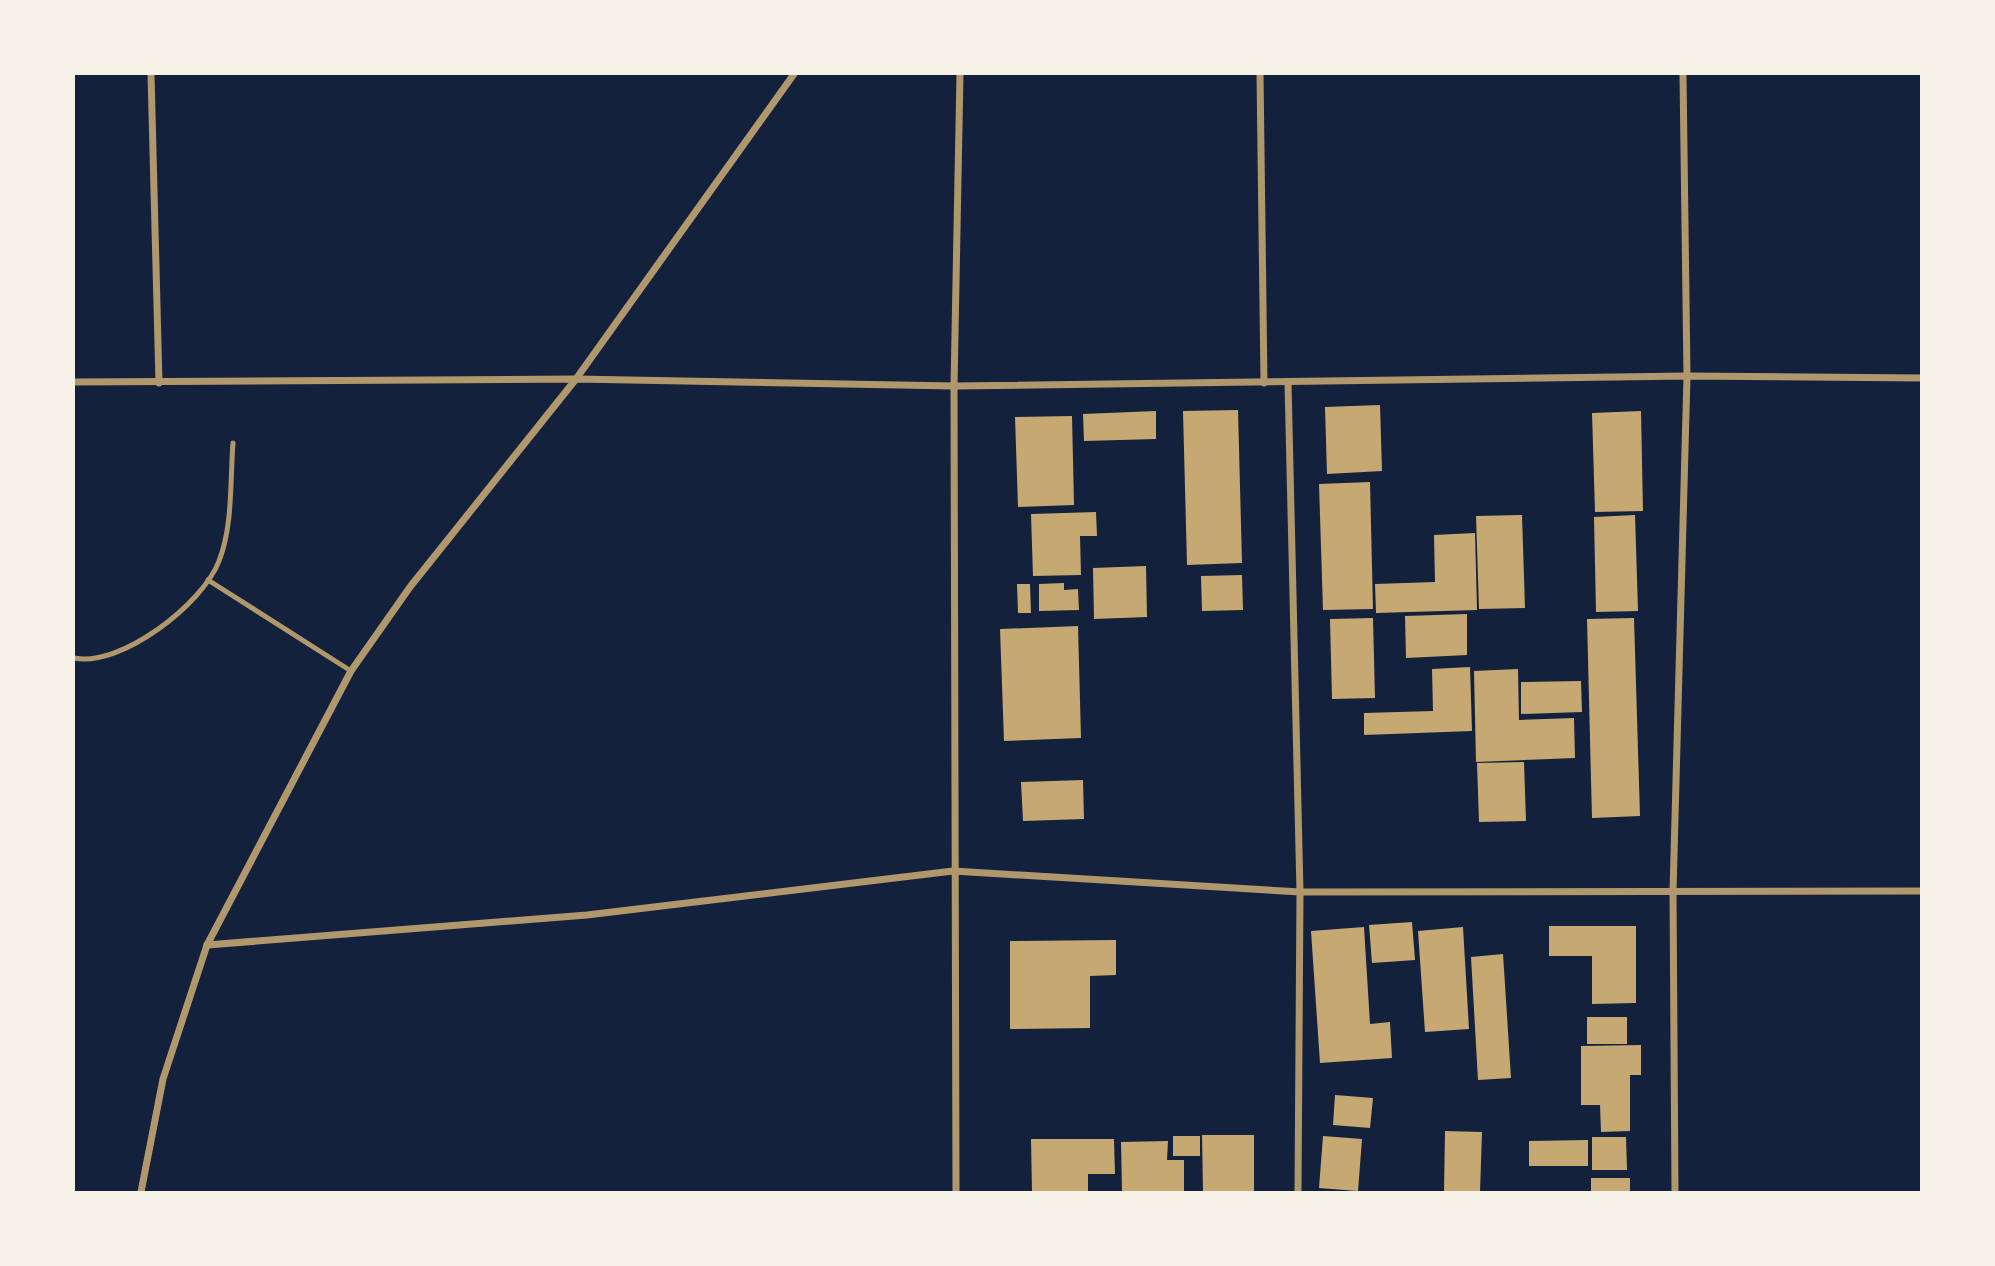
<svg xmlns="http://www.w3.org/2000/svg" width="1995" height="1266" font-family="Lato,sans-serif">
	<style>
		.building { fill: #c6a872 }
		.lines { fill: none; stroke-linecap: round; stroke-linejoin: round }
		.service { stroke: #b1986c; stroke-width: 5 }
		.minor { stroke: #b1986c; stroke-width: 7 }
	</style>
	<rect width="100%" height="100%" fill="#14213d"/>
	<g class="building">
		<path d="M1380,405L1382,471L1327,474L1325,407Z"/>
		<path d="M1238,410L1242,563L1187,565L1183,411Z"/>
		<path d="M1156,411V439L1084,441L1083,414Z"/>
		<path d="M1641,411L1643,511L1595,512L1592,413Z"/>
		<path d="M1072,416L1074,505L1018,507L1015,417Z"/>
		<path d="M1370,482L1373,609L1323,610L1319,484Z"/>
		<path d="M1096,512L1097,536H1080L1081,575L1033,576L1031,514Z"/>
		<path d="M1522,515L1525,608L1479,609L1476,516Z"/>
		<path d="M1635,515L1638,611L1596,612L1594,517Z"/>
		<path d="M1475,533L1477,610L1376,613L1375,584L1435,582L1434,535Z"/>
		<path d="M1146,566L1147,617L1094,619L1093,568Z"/>
		<path d="M1242,575L1243,610L1202,611L1201,576Z"/>
		<path d="M1064,583V590L1078,589L1079,610L1039,611V584Z"/>
		<path d="M1017,584H1030L1031,613H1018Z"/>
		<path d="M1467,614V655L1406,658L1405,616Z"/>
		<path d="M1373,618L1375,698L1332,699L1330,619Z"/>
		<path d="M1634,618L1640,816L1592,818L1587,619Z"/>
		<path d="M1078,626L1081,738L1004,741L1000,629Z"/>
		<path d="M1470,667L1472,731L1364,735V713L1433,711L1432,669Z"/>
		<path d="M1518,669L1519,720L1574,718L1575,758L1476,762L1474,671Z"/>
		<path d="M1581,681L1582,712L1521,714V682Z"/>
		<path d="M1524,762L1526,821L1479,822L1477,763Z"/>
		<path d="M1083,780L1084,819L1023,821L1021,782Z"/>
		<path d="M1412,922L1415,960L1372,963L1369,925Z"/>
		<path d="M1549,926H1636V1003L1592,1004V956H1549Z"/>
		<path d="M1364,927L1370,1024L1390,1022L1392,1058L1320,1063L1311,931Z"/>
		<path d="M1463,927L1469,1029L1425,1032L1418,931Z"/>
		<path d="M1116,940V975L1090,976V1028L1010,1029V941Z"/>
		<path d="M1503,954L1511,1078L1478,1080L1471,957Z"/>
		<rect x="1587" y="1017" width="40" height="27"/>
		<path d="M1641,1045V1075H1630V1131L1601,1132L1600,1105H1581V1046Z"/>
		<path d="M1335,1095L1373,1098L1370,1128L1333,1125Z"/>
		<path d="M1445,1131L1482,1132L1480,1192H1444Z"/>
		<path d="M1202,1135H1254V1192H1203Z"/>
		<rect x="1173" y="1136" width="27" height="20"/>
		<path d="M1323,1136L1362,1139L1358,1191L1319,1188Z"/>
		<path d="M1592,1137H1626L1627,1170H1592Z"/>
		<path d="M1031,1139H1114L1115,1174H1088V1192H1032Z"/>
		<path d="M1588,1140V1166H1529V1141Z"/>
		<path d="M1168,1141L1167,1160H1184V1192H1122L1121,1142Z"/>
		<rect x="1591" y="1178" width="39" height="14"/>
	</g>
	<g class="lines">
		<g class="service">
			<path d="M208,580L351,671"/>
			<path d="M74,658C120,668 203,604 219,561C233,526 230,480 233,443"/>
		</g>
		<g class="minor">
			<path d="M151,74L159,383"/>
			<path d="M1260,74L1264,383"/>
			<path d="M74,382L576,379L954,386L1687,376L1922,378"/>
			<path d="M1288,383L1300,892L1298,1192"/>
			<path d="M207,945L587,915L953,871L1300,892L1922,891"/>
			<path d="M141,1192L163,1079L207,945L351,671L410,587L576,379L794,74"/>
			<path d="M956,1192L954,386L960,74"/>
			<path d="M1675,1192L1673,892L1687,376L1683,74"/>
		</g>
	</g>
	<rect width="1995" height="1266" fill="none" stroke="#f6f1e7" stroke-width="150"/>
</svg>
